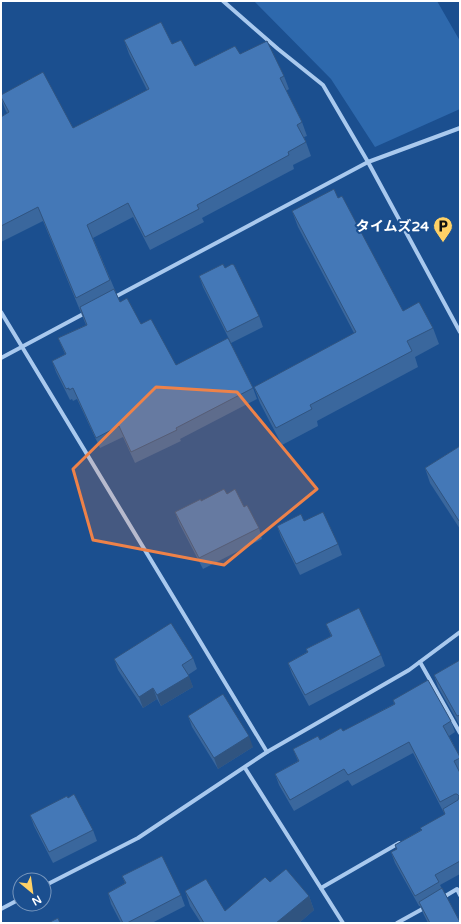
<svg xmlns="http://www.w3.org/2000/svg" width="461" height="924" font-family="'Varela Round','Noto Sans JP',sans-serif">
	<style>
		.green { fill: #2e69ad }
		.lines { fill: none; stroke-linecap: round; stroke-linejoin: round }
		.minor { stroke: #a9c9ee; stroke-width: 4 }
		.wall { fill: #3a679d }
		.shaded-wall { fill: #305480 }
		.building { fill: #4478b7; stroke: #305480 }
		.marked { fill: #ee8249; fill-opacity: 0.2; stroke: #ee8249; stroke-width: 3; stroke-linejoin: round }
		.labels { text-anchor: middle; stroke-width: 4; stroke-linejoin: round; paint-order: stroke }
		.poi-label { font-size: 14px; font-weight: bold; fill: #fff; stroke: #1b4f8f; text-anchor: end }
	</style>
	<rect width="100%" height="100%" fill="#1b4f8f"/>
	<path class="green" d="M254,1H437L460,41V109L375,147L331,79Z"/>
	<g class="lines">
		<g class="minor">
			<path d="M223,1L278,49L323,85L368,162L460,332"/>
			<path d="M113,298L368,162L460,128"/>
			<path d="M1,312L267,752"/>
			<path d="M1,358L87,312"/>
			<path d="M420,662L460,733"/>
			<path d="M245,768L343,923"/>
			<path d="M44,886L138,838L267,752L409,670L460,632"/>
			<path d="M321,888L399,843"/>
			<path d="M442,898L457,889L460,895"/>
			<path d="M1,909L20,899"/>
			<path d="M397,923L426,907"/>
		</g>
	</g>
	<g class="wall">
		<path d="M124,40L172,44L195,66L240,54L284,76L289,89L286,91L302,122L307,136L304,137L306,142L311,156L293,165L294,169L202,218L204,222L150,250L133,217L93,238L120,302L141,324L176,365L253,388L257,399L180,439L181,441L135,463L123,437L100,448L77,399L73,401L72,399L70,400L56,372L52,361L65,354L58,338L86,325L43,221L1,242V117L7,113L5,109L1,98V95L73,128L147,90L129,54Z"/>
		<path d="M338,198L403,311L433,328L439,344L415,357L418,367L317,421L318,426L282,445L260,403L254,387L354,333L298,227L292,211Z"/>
		<path d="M225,268L259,316L263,327L231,343L203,287L199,276Z"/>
		<path d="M460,446V529L430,483L425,468Z"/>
		<path d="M227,494L244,507L259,528L262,539L203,569L179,523L175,512L201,501Z"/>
		<path d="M304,521L338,544L342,555L300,575L281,537L277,526Z"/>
		<path d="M326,624L381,655L385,666L309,706L292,674L288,663L307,652L306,649L331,636Z"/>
		<path d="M193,658L197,669L188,675L193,687L161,706L157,699L143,708L118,670L114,659Z"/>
		<path d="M460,660V726L438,687L434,675Z"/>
		<path d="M393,700L451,721L455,732L449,736L460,757V771H459L460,773V874L440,885L460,923H428L423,913L420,906H419L395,863L391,852L396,850L395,845L421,830L445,814L444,813L413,753L352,786L348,780L294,811L279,785L275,774L298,761L293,749L343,731L394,704Z"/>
		<path d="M188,716L253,747L218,769L192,727Z"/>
		<path d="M30,815L93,830L97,841L53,863L34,826Z"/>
		<path d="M122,876L181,895L185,906L152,923H121L111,904L108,893L125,883Z"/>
		<path d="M270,882L309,896L314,910L299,923H201L190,906L185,891L225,911Z"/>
	</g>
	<g class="shaded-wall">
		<path d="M189,676L193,687L161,706L157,695Z"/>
		<path d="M153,688L157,699L143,708L139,697Z"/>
		<path d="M249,736L253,747L218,769L214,758Z"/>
		<path d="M309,896L314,910L299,923H276Z"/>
	</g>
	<g class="building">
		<path d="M161,22L172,44L181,40L195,66L235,46L240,54L267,41L284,76L280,78L302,122L297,125L306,142L288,152L289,155L197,205L199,209L145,237L128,203L87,225L110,280L76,298L38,207L1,226V117L9,112L1,97V95L43,72L73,128L149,89L124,40Z"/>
		<path d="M334,189L338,198L342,196L403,311L419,302L433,328L407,341L412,351L310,405L312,409L276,428L254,387L356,332L292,211Z"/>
		<path d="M223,264L225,268L232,264L234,265L259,316L227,332L199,276Z"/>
		<path d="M114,289L120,302L127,298L141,324L151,319L176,365L228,338L253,388L176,428L177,430L131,452L119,426L96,438L73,388L69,390V388L66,389L52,361L66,354L58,338L87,325L80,307Z"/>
		<path d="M460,446V520L459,521L425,468Z"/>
		<path d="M224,489L227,494L235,489L244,507L247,505L259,528L199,558L175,512L201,499V501Z"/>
		<path d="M323,512L338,544L296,564L277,526L301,514L304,521Z"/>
		<path d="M359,608L381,655L305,695L288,663L308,652L306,649L332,636L326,624Z"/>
		<path d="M171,623L193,658L182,665L189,676L157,695L153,688L139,697L114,659Z"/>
		<path d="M460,660V715L457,716L434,675Z"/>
		<path d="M428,680L451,721L443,726L460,757V758L454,761L460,773V779L459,780L460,781V861L435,875L439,882L415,896L391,852L397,849L395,845L422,830L420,828L445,814L443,809L458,800L459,796L457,794H455L440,802L409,742L348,775L344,769L290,800L275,774L299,761L293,749L318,736L320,740L341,728L343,731L395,704L393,700Z"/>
		<path d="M223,694L249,736L214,758L188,716Z"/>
		<path d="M74,794L93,830L49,852L30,815L67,796L68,798Z"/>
		<path d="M162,856L181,895L127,923H123L108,893L126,883L122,876Z"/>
		<path d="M286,869L309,896L276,923H204L185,891L206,879L225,911L265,877L270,882Z"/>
		<path d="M442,888L460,922V923H430L419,902Z"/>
		<path d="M58,918L60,923H48Z"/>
	</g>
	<path class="marked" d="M156,387L237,392L317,489L224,565L93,540L73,469Z"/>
	<defs>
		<g id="parking-pin" transform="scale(1)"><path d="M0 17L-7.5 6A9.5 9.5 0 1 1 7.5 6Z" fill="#ffd166" stroke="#1b4f8f"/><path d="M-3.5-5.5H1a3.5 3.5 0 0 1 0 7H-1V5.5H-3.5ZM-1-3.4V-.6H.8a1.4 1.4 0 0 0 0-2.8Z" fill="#111"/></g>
	</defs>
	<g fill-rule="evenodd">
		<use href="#parking-pin" x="443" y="226"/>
	</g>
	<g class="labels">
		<g class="poi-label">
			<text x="429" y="231">タイムズ24</text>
		</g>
	</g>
	<rect width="461" height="924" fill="none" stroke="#ffffff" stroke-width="4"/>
	<g transform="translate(32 892) rotate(151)"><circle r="19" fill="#1b4f8f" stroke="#7695bc"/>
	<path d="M0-3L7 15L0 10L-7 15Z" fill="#ffd166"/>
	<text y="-6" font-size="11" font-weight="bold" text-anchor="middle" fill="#ffffff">N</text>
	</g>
</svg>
